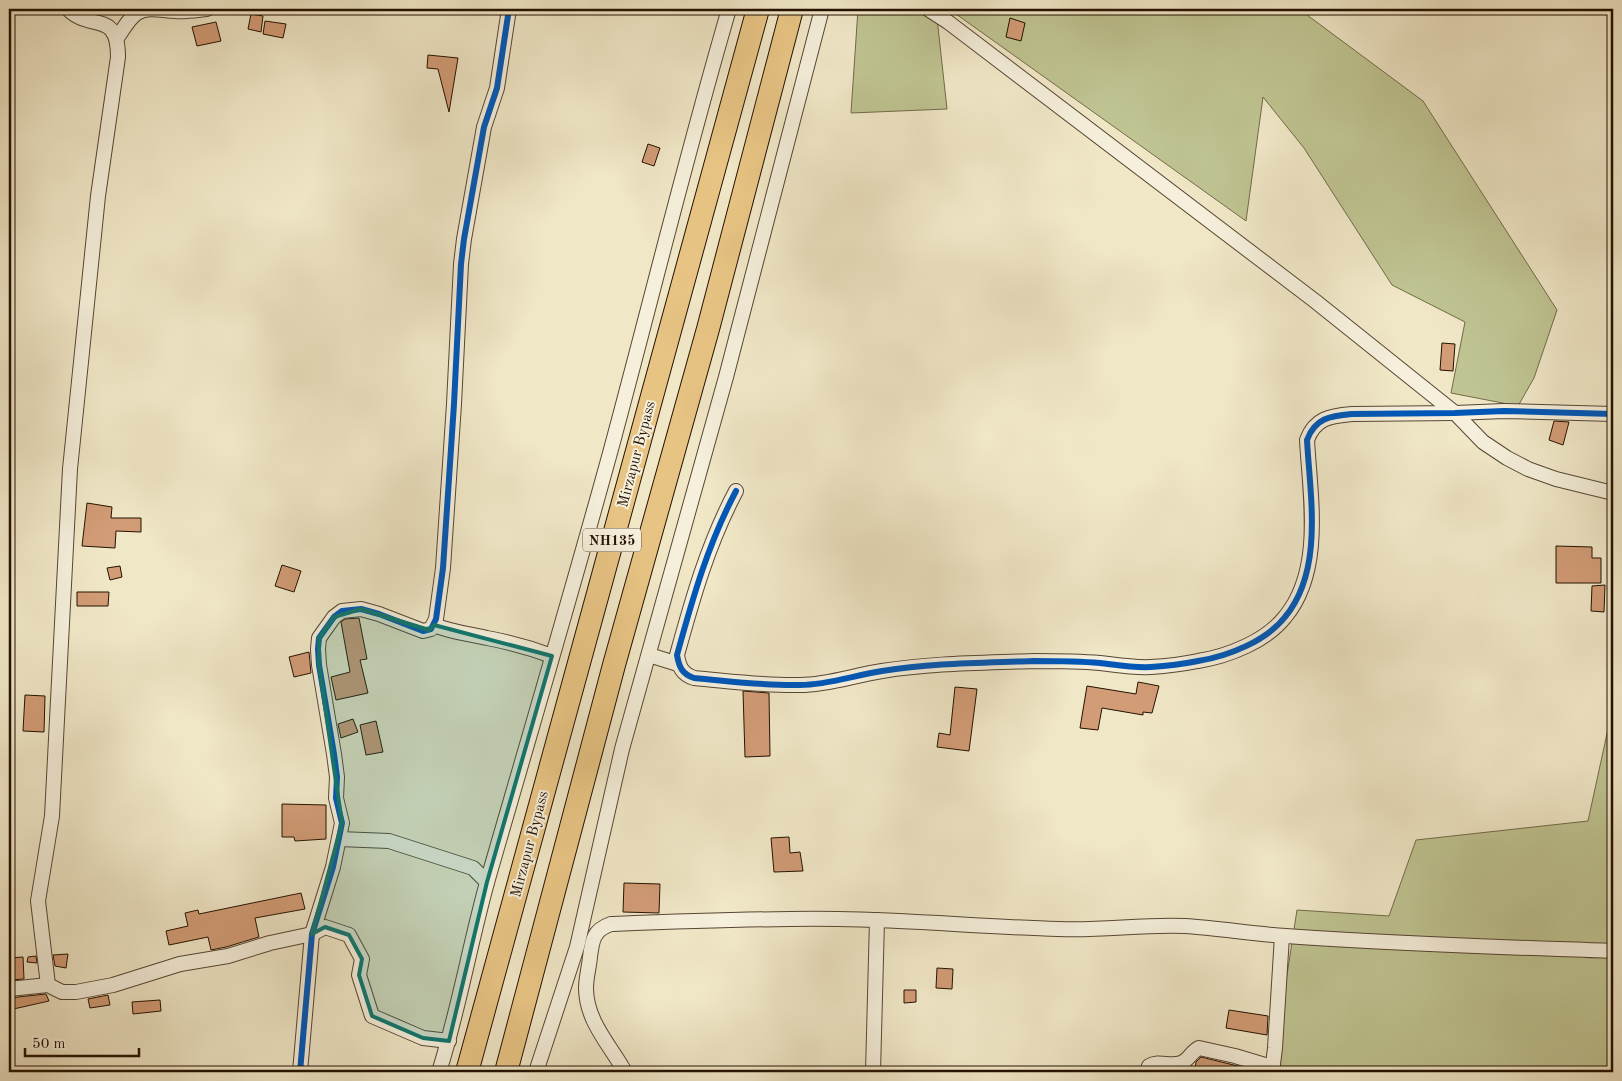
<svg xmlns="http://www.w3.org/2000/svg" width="1622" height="1081" font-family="'Old Standard TT',serif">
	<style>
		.green { fill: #bfc492; stroke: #726a49 }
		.building { fill: #d29c76; stroke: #241100 }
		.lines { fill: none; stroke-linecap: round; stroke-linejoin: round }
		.minor-casing { stroke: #574632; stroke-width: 16 }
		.trunk-casing { stroke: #241100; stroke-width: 24 }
		.minor { stroke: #f5efdb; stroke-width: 14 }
		.trunk { stroke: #e8c484; stroke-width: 22 }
		.cycleway-casing { stroke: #f5efdb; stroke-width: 9 }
		.cycleway { stroke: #0057b8; stroke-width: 6 }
		.marked { fill: #0f766e; fill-opacity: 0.2; stroke: #0f766e; stroke-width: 4; stroke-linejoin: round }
		.labels { text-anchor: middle; stroke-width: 4; stroke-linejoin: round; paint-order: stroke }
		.shield { fill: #f5efdb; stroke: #635442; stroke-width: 1 }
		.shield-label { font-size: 14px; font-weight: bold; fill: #241100 }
		.street-label { font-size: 15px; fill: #241100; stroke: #f5efdb }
	</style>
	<rect width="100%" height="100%" fill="#f0e7c7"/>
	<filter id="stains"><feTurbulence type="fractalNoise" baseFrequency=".004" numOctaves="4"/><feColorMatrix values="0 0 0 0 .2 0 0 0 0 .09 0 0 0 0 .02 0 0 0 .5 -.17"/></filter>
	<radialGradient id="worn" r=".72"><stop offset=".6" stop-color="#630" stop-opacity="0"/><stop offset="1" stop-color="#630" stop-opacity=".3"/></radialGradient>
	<g class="green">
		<path d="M858,9H936L947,109L851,113Z"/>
		<path d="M949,9H1299L1423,101L1557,310L1534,378L1518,406L1451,393L1465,322L1392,285L1304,148L1263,97L1246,221Z"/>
		<path d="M1613,706V1072H1272L1297,910L1389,916L1416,840L1588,821Z"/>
	</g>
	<g class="building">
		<path d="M251,14L263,16L261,32L248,29Z"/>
		<path d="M1010,18L1025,23L1021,41L1006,37Z"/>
		<path d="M265,21L286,24L283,38L263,34Z"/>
		<path d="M216,22L221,41L197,46L192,27Z"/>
		<path d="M428,55L458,58L449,112L438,69L427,68Z"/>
		<path d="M648,144L660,148L654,166L642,162Z"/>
		<path d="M1442,343L1455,344L1453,371L1440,370Z"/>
		<path d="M1554,421L1569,422L1563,445L1549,440Z"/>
		<path d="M87,503L112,507L111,518H141V532L116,531L115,548L82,546Z"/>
		<path d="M1556,546L1592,547V558H1601V583H1556Z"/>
		<path d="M282,565L301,571L294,592L275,586Z"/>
		<path d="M120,566L122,577L110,580L107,568Z"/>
		<path d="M1605,585L1604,612L1591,611L1592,586Z"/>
		<path d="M77,592H109L108,606H77Z"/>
		<path d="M359,618L367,659L360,660L368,693L336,700L331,677L350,672L341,622L345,619Z"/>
		<path d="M309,652L311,673L294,677L289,657Z"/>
		<path d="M1138,682L1159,686L1152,713L1143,712V715L1102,708L1098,730L1080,728L1087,686L1136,694Z"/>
		<path d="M955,687L977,689L969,751L937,747L939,733L950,735Z"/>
		<path d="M743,691L769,693L770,756L745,757Z"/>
		<path d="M25,695L45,696L44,732L23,731Z"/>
		<path d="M353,719L358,732L341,738L338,724Z"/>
		<path d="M376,721L383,752L366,755L360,725Z"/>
		<path d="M282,804L326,805V839L295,841L294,837H282Z"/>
		<path d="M789,837L790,853L800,852L803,871L774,872L771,838Z"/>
		<path d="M624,883L660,884L659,913L623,912Z"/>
		<path d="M301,893L305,909L255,918L259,937L226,947L211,950L208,937L169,945L166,931L188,926L185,913L198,910L199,914Z"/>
		<path d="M68,954L66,968L55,966L53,955Z"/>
		<path d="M36,956L37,963L27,962L28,957Z"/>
		<path d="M23,957L24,979L9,980V958Z"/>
		<path d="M937,968L953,969L952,989L936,988Z"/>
		<path d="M904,990H916V1002L904,1003Z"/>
		<path d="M46,994L49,1001L9,1010V998Z"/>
		<path d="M108,995L110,1005L90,1008L88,999Z"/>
		<path d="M160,1000L161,1011L133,1014L132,1002Z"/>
		<path d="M1229,1010L1268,1016L1267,1035L1226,1028Z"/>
		<path d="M1201,1057L1246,1068L1245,1072H1224L1213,1070L1212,1072L1195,1069L1196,1062Z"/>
	</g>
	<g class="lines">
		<g class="minor-casing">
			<g id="minor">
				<path d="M928,9L948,22L1315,301L1455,413L1483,442L1507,458L1528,469L1556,479L1613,493"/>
				<path d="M117,38C123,30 128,19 137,13C148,6 163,11 175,11C186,12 197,10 207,9"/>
				<path d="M736,491C708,544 693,597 677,655C679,667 682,674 694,678C729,681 765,686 800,685C828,685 855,675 882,671C932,663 983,663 1033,661C1055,661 1077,661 1100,663C1117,665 1134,668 1151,667C1167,666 1183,664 1198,661C1229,656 1266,641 1285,617C1324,570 1310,496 1307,440C1315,418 1330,416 1352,414L1455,413L1504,411L1613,414"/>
				<path d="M434,625C451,632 469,634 487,638C509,642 531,648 552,656"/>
				<path d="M649,655L678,664"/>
				<path d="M339,839L389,841L473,868L487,882"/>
				<path d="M48,985L38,901L52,816L70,469L98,196L118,57C118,9 90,32 68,9"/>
				<path d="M9,989L48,985L62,992H76L113,985L180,964L228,956L270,943L312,934L325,927L349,935L362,959L359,975L372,1016L423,1038L449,1041"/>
				<path d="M300,1072L312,934L333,867L342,823L336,798L337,777L334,754L319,665L318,649L319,638L334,617L342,611L361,609L379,614L423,631L431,629L436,619L443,568L454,404L461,264L464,239L484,127L497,88L509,9"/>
				<path d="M439,1072C459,1009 470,943 488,879C529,737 571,595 610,453C650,305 686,156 729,9"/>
				<path d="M536,1072L577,947L622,749L726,377L822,9"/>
				<path d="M625,1072C610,1045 586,1021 586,988C586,978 589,968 590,957C592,941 593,930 611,924C687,921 762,918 838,919C912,920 985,927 1059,929C1102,931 1143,924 1185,926C1219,928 1252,934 1286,936C1395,944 1504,947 1613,951"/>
				<path d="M873,1072L877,920"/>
				<path d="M1147,1072L1149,1066C1159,1060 1170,1067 1181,1063C1189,1060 1191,1052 1199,1048L1235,1056L1272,1067"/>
				<path d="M1272,1072L1275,1048L1282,936"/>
			</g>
		</g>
		<g class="trunk-casing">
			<g id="trunk">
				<path d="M467,1072L758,9"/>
				<path d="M506,1072L614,665L708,329L792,9"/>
			</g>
		</g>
		<use href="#minor" class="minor"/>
		<use href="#trunk" class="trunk"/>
		<g class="cycleway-casing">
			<g id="cycleway">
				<path d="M736,491C708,544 693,597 677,655C679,667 682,674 694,678C729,681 765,686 800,685C828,685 855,675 882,671C932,663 983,663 1033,661C1055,661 1077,661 1100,663C1117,665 1134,668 1151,667C1167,666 1183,664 1198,661C1229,656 1266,641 1285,617C1324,570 1310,496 1307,440C1315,418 1330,416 1352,414L1455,413L1504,411L1613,414"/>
				<path d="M300,1072L312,934L333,867L342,823L336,798L337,777L334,754L319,665L318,649L319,638L334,617L342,611L361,609L379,614L423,631L431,629L436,619L443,568L454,404L461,264L464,239L484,127L497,88L509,9"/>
			</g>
		</g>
		<use href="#cycleway" class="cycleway"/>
	</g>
	<path class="marked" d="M361,609L429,630L434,625L552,656L487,882L449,1041L423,1038L372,1016L359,975L362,959L349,935L325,927L312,934L342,823L319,665V638L334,617Z"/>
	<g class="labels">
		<rect class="shield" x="583" y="528.5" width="58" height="23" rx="4"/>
		<g class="shield-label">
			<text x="612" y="545">NH135</text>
		</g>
		<g class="street-label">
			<text transform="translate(636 454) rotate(-75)" y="5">Mirzapur Bypass</text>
			<text transform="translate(529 844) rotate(-75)" y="5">Mirzapur Bypass</text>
		</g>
	</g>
	<rect width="1622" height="1081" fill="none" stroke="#f0e7c7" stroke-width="30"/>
	<rect x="10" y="10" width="1602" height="1061" fill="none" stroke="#241100" stroke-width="2.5"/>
	<rect x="15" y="15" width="1592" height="1051" fill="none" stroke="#241100"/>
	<path d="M25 1048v8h114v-8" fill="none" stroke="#241100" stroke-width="2.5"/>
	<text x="32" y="1048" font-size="15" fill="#241100" stroke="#f5efdb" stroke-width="4" paint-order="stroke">50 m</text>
	<rect width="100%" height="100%" filter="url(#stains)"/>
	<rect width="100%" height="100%" fill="url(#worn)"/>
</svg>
